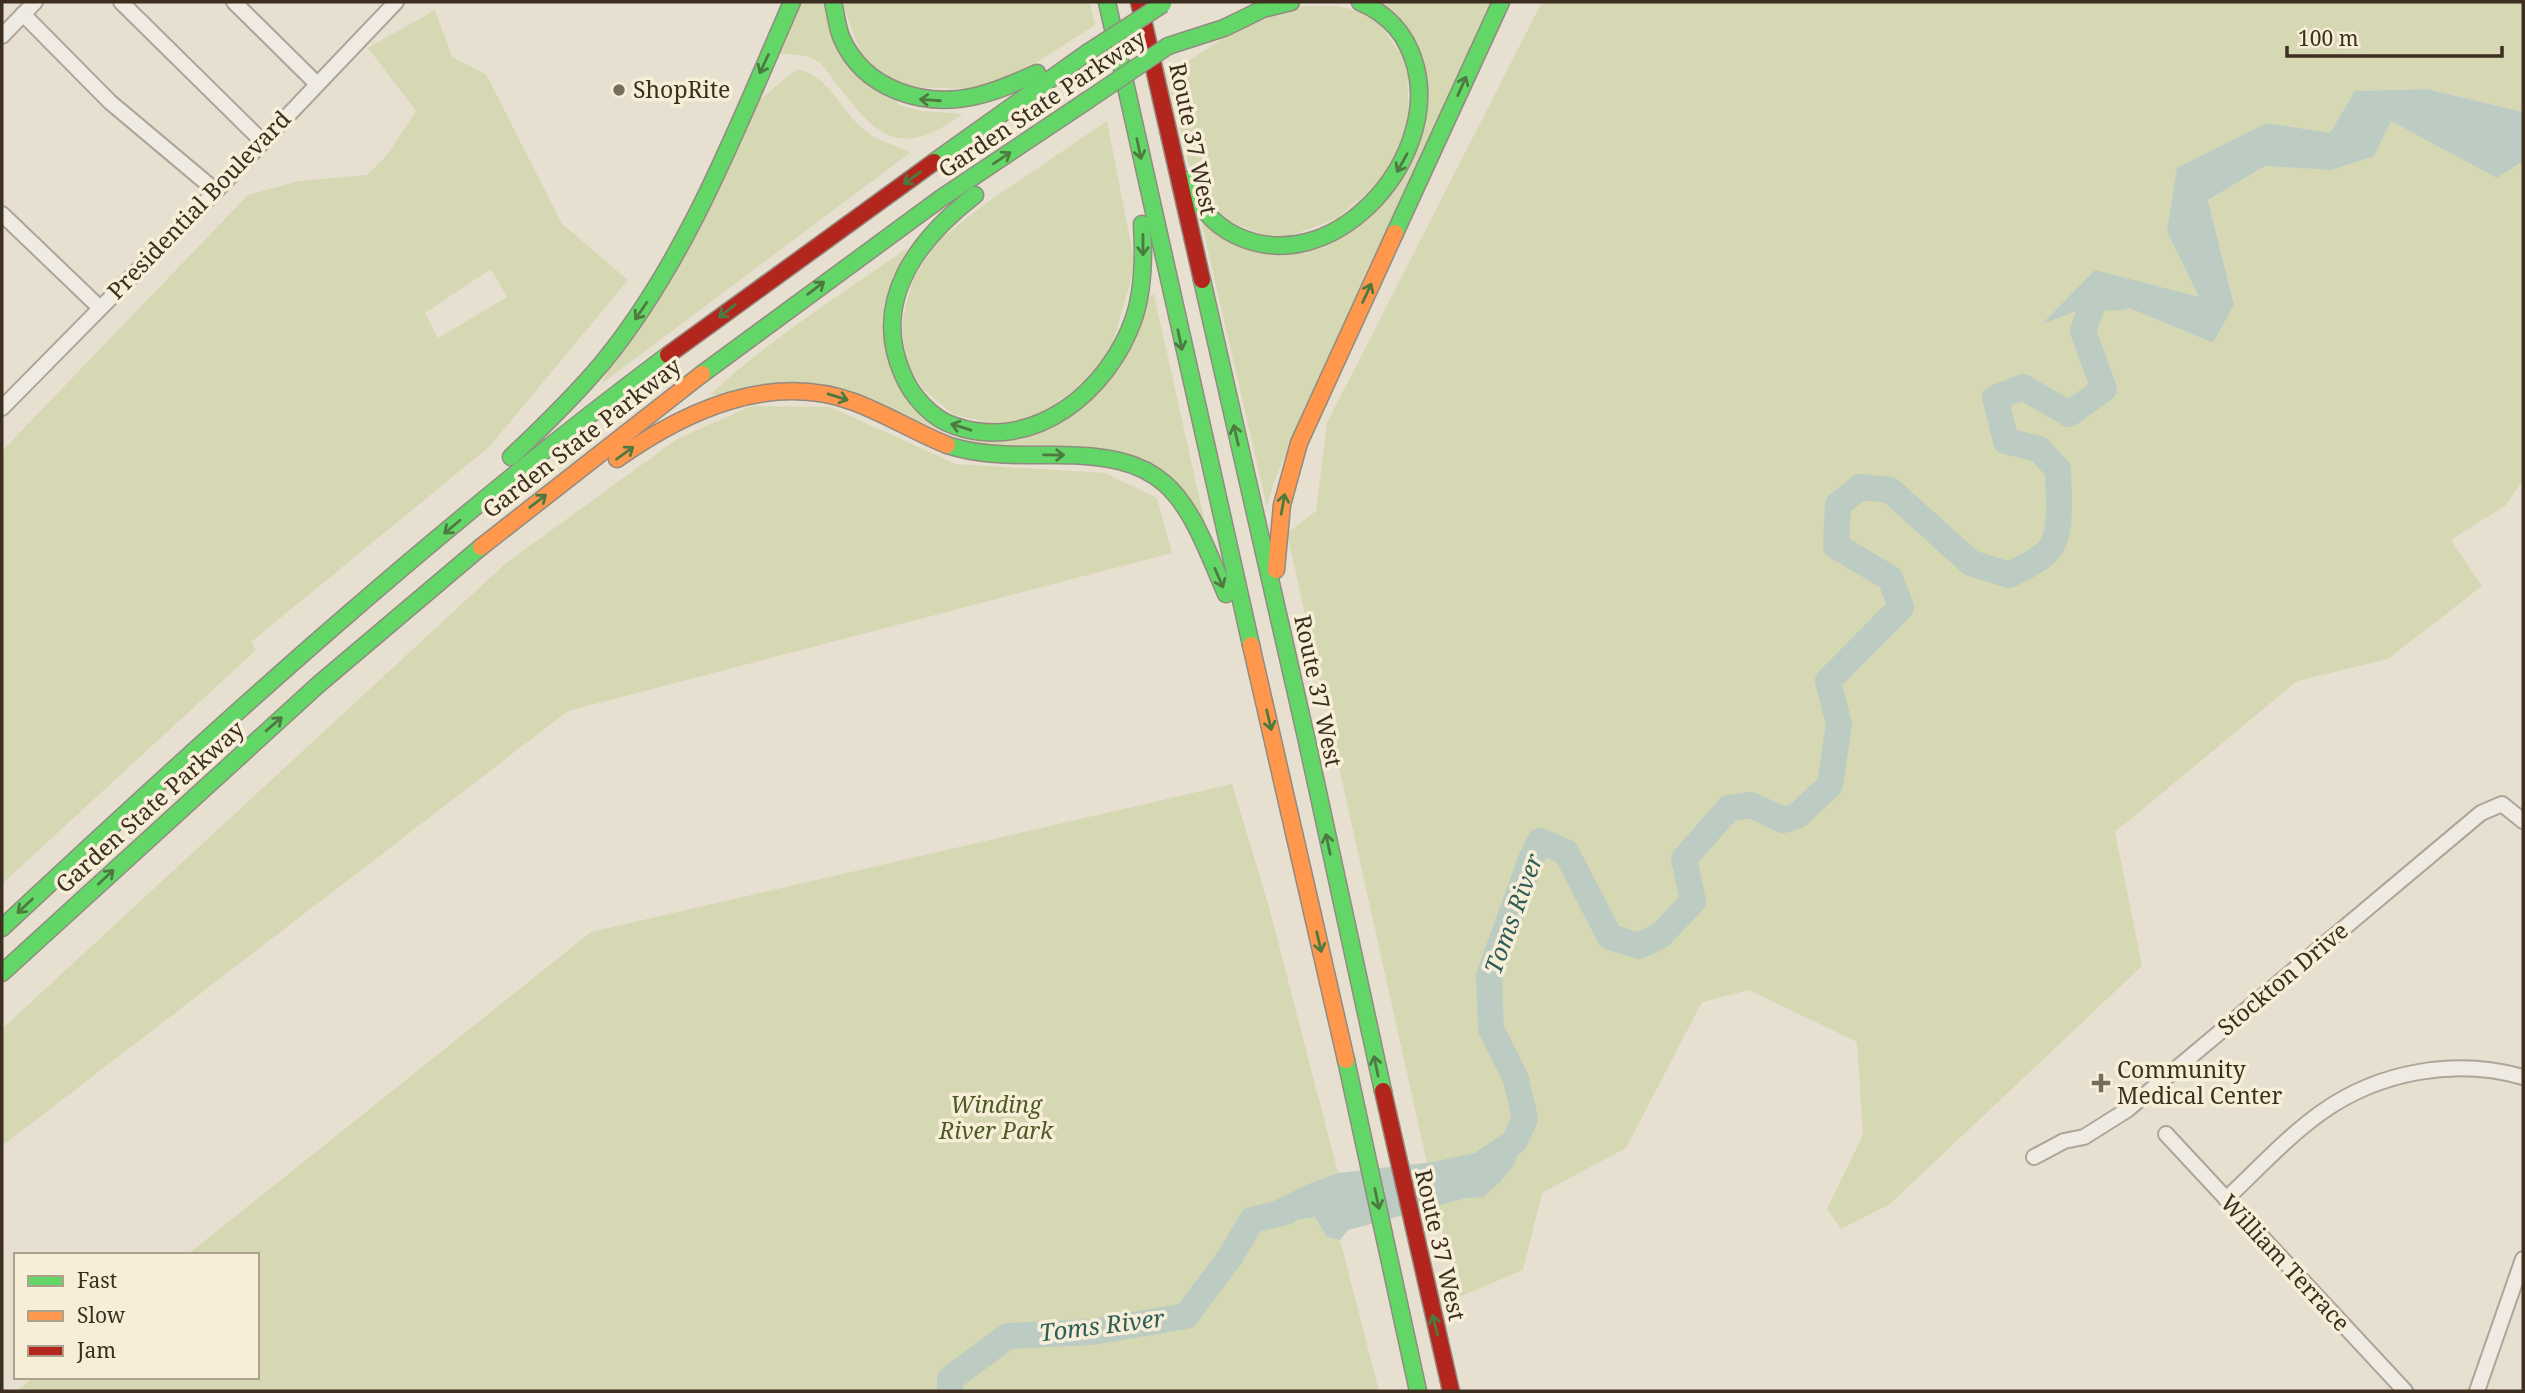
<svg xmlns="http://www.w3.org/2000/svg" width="2525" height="1393" font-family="'Noto Serif',serif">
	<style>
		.green { fill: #d6d7b3; fill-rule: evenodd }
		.water { fill: #bcccc2 }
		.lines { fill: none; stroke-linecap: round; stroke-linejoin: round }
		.river { stroke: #bcccc2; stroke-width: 26 }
		.street-casing { stroke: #ada599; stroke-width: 18 }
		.fast-casing { stroke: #928b80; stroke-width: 19 }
		.slow-casing { stroke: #928b80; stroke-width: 19 }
		.jam-casing { stroke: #928b80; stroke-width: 19 }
		.street { stroke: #efebe3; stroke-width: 14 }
		.fast { stroke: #63d668; stroke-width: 16 }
		.slow { stroke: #ff974d; stroke-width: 16 }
		.jam { stroke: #b3261e; stroke-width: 16 }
		.fast-bridge-casing { stroke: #928b80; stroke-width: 19; stroke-linecap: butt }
		.fast-bridge { stroke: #63d668; stroke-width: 16 }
		.oneway { stroke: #4e7a40 }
		.poi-dot { fill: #786c5e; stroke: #f7eed8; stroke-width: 2.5 }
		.labels { text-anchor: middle; stroke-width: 7; stroke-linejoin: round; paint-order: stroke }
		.poi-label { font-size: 23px; fill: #3d2e20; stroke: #f7eed8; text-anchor: start }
		.street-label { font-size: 23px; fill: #3d2e20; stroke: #f7eed8 }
		.park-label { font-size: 23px; font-style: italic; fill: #4d5a26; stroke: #f7eed8 }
		.water-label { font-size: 24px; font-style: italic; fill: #2f5d5a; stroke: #f7eed8 }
	</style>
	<rect width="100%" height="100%" fill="#e7e0d1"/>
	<g class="green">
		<path d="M802,2H824L899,105L922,111L963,114C902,158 880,140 838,86C830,76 824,63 812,58C803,54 789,55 779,53Z"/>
		<path d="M842,2H1090L1095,25L1020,73L976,89L903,87L862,57Z"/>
		<path d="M1382,2H1491L1274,481L1267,507L1200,216L1306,254L1424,131Z"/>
		<path d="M1542,2H2523V112L2427,89L2356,91L2330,133L2267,123L2167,231L2200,298L2095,270L2044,323L2108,299L2213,343L2234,305L2208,200L2265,166L2331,170L2391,121L2497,177L2523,161V480L2506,505L2451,540L2482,586L2388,659L2297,681L2115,832L2142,966L1890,1204L1841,1229L1827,1209L1863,1135L1857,1042L1749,990L1702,1002L1626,1148L1542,1193L1523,1270L1457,1298L1287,533L1316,511L1327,423Z"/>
		<path d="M1299,6H1337L1360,11L1381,25L1407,65L1409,123L1388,170L1337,219L1278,240L1219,218L1190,169L1167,75L1233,32Z"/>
		<path d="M435,10L452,57L486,74L562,224L628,280L489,447L251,642L256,650L2,884V451L248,195L299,181L367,175L387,155L416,111L368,48ZM491,269L507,297L438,338L425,313Z"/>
		<path d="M799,69C836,82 840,114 871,135C883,143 900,146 910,153L601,384L755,103C771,93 783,77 799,69Z"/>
		<path d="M1107,121L1135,265L1111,350L1082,384L1039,415L998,424L954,415L924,390L905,360L902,322L913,279L938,241L986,203Z"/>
		<path d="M907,248L887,301L931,421L1062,422L1152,294L1154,295L1205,523L1168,476L979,446L873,403L710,395C769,339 841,295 907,248Z"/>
		<path d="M751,406L830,407L956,464L1105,473L1157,498L1172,553L568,711L2,1146V1029L505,564L677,439Z"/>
		<path d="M1232,784L1269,907L1338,1173L1308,1184L1253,1211L1252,1228L1315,1217L1327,1237L1340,1240L1379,1391H17L34,1377H257V1255H187L591,932Z"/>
	</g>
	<g class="water">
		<path d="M2427,89L2523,112V161L2497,178L2391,121L2374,156L2331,170L2265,166L2208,200L2234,305L2213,343L2108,299L2042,324L2095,270L2199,297L2167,231L2177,168L2267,123L2330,133L2355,91Z"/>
		<path d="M1504,1137L1520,1144L1515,1164L1500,1182L1483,1197L1466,1198L1348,1230L1340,1240L1327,1237L1315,1217L1251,1228L1253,1211L1308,1184L1338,1173L1433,1162L1479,1152Z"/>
	</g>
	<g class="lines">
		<g class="river">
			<path d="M1486,1161L1514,1142L1525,1119L1516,1079L1491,1029L1489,976L1530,862L1540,841L1566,852L1610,937L1639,946L1661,935L1693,901L1684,859L1729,808L1751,805L1783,820L1797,816L1830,785L1839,724L1828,681L1901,607L1890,578L1836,546L1838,505L1860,487L1890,490L1971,563L2009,575C2022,568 2037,562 2047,552C2064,536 2058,491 2058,470L2039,449L2006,441L1995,398L2023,387L2069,414L2104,389L2083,331L2095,298L2122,297"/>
			<path d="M950,1391V1379L1008,1336L1092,1332L1186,1316L1230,1257L1252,1220L1286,1212"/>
		</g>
		<g class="street-casing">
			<g id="street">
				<path d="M121,2L262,141"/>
				<path d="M234,2L317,84"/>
				<path d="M23,14L110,102L216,191"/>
				<path d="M2,36L35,2"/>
				<path d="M2,214L100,308"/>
				<path d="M2,408L216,191L396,2"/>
				<path d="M2166,1134L2405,1391"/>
				<path d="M2034,1157L2064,1141L2084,1137L2127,1110L2481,813L2502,804L2523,821"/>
				<path d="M2226,1199C2257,1170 2288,1136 2322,1112C2380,1071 2455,1058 2523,1077"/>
				<path d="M2477,1391L2523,1259"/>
			</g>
		</g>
		<g class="fast-casing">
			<g id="fast">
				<path d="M833,2C836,14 837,28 842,39C865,90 924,108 976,96C998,91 1017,82 1037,73"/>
				<path d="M1107,2L1251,645"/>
				<path d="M1168,46L1224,28L1263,9L1291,2"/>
				<path d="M934,162L1087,53"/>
				<path d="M1188,180C1197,204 1212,224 1235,235C1331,282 1439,162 1416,68C1408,36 1390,15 1360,2"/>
				<path d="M975,195C918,239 870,301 903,375C912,396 932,419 955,426C1034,453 1109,391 1134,318C1144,288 1144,255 1142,224"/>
				<path d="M1395,233L1501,2"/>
				<path d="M1202,280L1306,737L1383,1091"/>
				<path d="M702,374L940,199L1088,100"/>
				<path d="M947,445C980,456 1013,455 1047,455C1170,453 1183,491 1226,594"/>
				<path d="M511,457C544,426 575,396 604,361C688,258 739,123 792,2"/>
				<path d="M2,928C216,728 433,531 668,355"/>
				<path d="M2,973L319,684L481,547"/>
				<path d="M1346,1060L1418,1391"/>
			</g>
		</g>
		<g class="slow-casing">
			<g id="slow">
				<path d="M617,459C685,411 770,371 854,402C886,414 915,432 947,445"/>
				<path d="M481,547L702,374"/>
				<path d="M1276,570L1282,505L1299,443L1395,233"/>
				<path d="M1251,645L1346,1060"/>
			</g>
		</g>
		<g class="jam-casing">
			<g id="jam">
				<path d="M1139,2L1202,280"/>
				<path d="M668,355L934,162"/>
				<path d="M1383,1091L1451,1391"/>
			</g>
		</g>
		<use href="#street" class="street"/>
		<use href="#fast" class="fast"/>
		<use href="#slow" class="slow"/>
		<use href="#jam" class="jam"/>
		<g class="fast-bridge-casing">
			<g id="fast-bridge">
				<path d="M1087,53L1163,4"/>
				<path d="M1088,100L1168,46"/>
			</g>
		</g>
		<use href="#fast-bridge" class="fast-bridge"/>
	</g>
	<defs><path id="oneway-shaft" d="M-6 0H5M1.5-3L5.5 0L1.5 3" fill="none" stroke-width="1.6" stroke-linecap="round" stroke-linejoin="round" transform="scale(1.75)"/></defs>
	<g class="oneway">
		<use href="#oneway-shaft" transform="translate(764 64) rotate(115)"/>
		<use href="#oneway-shaft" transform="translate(1462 86) rotate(-66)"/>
		<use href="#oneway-shaft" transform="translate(930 100) rotate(-176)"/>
		<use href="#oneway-shaft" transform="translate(1139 149) rotate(78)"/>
		<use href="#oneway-shaft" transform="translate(1002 158) rotate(-34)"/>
		<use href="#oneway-shaft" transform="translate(1402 163) rotate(119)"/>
		<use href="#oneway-shaft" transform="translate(912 178) rotate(145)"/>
		<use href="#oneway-shaft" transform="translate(1143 245) rotate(90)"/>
		<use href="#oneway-shaft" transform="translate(816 288) rotate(-37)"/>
		<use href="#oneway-shaft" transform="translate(1367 293) rotate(-65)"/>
		<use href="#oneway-shaft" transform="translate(641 311) rotate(124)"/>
		<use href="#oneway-shaft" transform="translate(727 311) rotate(143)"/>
		<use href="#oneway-shaft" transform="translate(1180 340) rotate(78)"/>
		<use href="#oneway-shaft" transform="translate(838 397) rotate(17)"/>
		<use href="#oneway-shaft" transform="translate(961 427) rotate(-163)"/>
		<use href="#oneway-shaft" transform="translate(1236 435) rotate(-103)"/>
		<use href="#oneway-shaft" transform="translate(625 453) rotate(-36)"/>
		<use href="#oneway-shaft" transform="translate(1054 455) rotate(1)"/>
		<use href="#oneway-shaft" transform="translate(538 501) rotate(-38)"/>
		<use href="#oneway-shaft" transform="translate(1283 504) rotate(-80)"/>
		<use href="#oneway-shaft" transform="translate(452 527) rotate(140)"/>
		<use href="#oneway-shaft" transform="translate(1219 578) rotate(67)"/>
		<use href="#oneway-shaft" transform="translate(1269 720) rotate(77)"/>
		<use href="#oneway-shaft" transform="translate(274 724) rotate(-41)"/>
		<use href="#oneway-shaft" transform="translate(1328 844) rotate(-102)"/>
		<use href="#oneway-shaft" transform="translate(106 877) rotate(-43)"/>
		<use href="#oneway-shaft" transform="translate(25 906) rotate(137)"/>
		<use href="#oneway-shaft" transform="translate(1319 942) rotate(77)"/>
		<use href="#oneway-shaft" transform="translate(1376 1066) rotate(-102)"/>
		<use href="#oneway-shaft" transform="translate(1377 1199) rotate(78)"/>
		<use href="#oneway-shaft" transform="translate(1435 1325) rotate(-104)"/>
	</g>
	<g class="poi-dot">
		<circle cx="619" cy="90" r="7"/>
		<path d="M2097.5 1072.5h7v7h7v7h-7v7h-7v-7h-7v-7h7z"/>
	</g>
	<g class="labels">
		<g class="poi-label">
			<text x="633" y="98">ShopRite</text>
			<text x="2117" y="1078">Community<tspan x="2117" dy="26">Medical Center</tspan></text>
		</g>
		<g class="street-label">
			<text transform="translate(1042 104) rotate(-34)" y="8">Garden State Parkway</text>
			<text transform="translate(1193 139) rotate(78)" y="8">Route 37 West</text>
			<text transform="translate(199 205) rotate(-46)" y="8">Presidential Boulevard</text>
			<text transform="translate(582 438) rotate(-38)" y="8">Garden State Parkway</text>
			<text transform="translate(1318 691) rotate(78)" y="8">Route 37 West</text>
			<text transform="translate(150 807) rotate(-42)" y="8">Garden State Parkway</text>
			<text transform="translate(2283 979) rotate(-40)" y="8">Stockton Drive</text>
			<text transform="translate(1440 1245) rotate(77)" y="8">Route 37 West</text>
			<text transform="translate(2285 1263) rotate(47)" y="8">William Terrace</text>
		</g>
		<g class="park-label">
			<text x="996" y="1113">Winding<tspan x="996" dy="26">River Park</tspan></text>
		</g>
		<g class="water-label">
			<text transform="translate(1514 914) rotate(-70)" y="8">Toms River</text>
			<text transform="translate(1102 1326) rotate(-7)" y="8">Toms River</text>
		</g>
	</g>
	<rect width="2525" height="1393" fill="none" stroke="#3d2e20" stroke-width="7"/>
	<rect x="14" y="1253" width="245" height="126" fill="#f7eed8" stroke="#ada18e" stroke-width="2"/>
	<rect x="28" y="1276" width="35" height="10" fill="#63d668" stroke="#ada18e" stroke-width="2"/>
	<text x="77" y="1288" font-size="21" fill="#3d2e20">Fast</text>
	<rect x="28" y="1311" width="35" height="10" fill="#ff974d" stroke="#ada18e" stroke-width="2"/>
	<text x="77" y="1323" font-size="21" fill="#3d2e20">Slow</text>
	<rect x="28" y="1346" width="35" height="10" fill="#b3261e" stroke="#ada18e" stroke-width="2"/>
	<text x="77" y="1358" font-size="21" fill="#3d2e20">Jam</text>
	<path d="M2287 46v10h215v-10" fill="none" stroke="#3d2e20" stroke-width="3.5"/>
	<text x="2298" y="46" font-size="21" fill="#3d2e20" stroke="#f7eed8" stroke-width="5" paint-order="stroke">100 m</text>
</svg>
